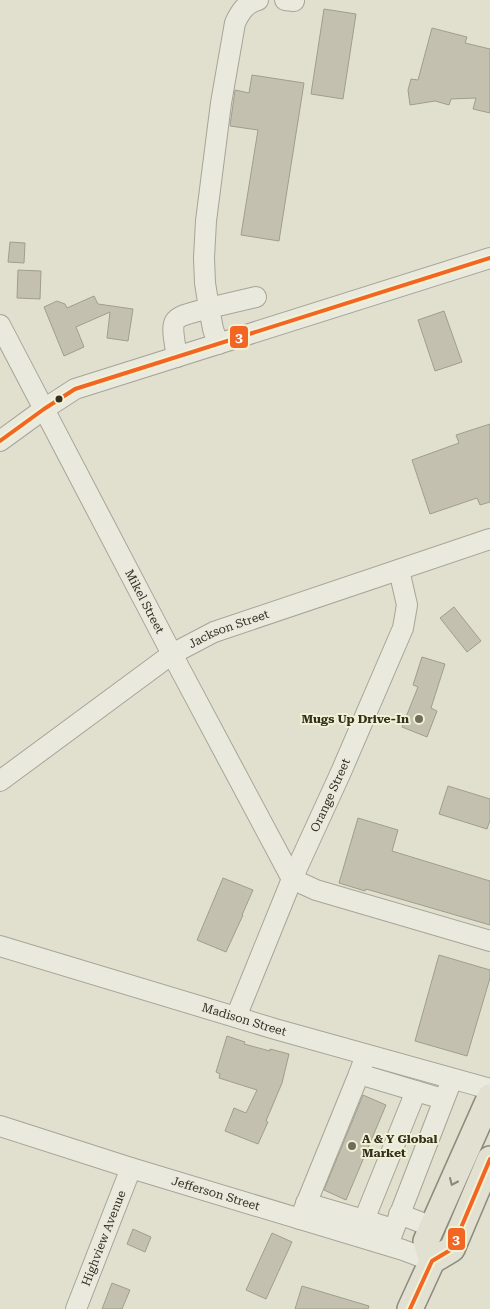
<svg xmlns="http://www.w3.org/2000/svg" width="490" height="1309" font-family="'Roboto Serif',serif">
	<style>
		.building { fill: #c4c0af; stroke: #a19d8d }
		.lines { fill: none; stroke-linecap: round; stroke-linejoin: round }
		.minor-casing { stroke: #a6a597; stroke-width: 22 }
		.major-casing { stroke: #8c8a7d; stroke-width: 28 }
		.minor { stroke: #eae9de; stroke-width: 20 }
		.major { stroke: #e1e0d1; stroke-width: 25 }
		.bus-1-casing { stroke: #f1f1d4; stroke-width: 8 }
		.bus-1 { stroke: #f26522; stroke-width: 4 }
		.oneway { stroke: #8a8878 }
		.bus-dot { fill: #342f20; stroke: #f1f1d4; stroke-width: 2 }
		.poi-dot { fill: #716d5d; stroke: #f1f1d4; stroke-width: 2 }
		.labels { text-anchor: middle; stroke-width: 4; stroke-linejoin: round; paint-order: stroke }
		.street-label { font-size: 12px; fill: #342f20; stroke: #f1f1d4 }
		.poi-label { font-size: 12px; font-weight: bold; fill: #342f20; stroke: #f1f1d4; text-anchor: end }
		.line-badge { stroke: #f1f1d4; stroke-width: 2 }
		.badge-label { font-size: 14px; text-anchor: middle; font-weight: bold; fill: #fff }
	</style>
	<rect width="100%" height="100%" fill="#e1e0ce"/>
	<g class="building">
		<path d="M324,9L356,14L343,99L311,94Z"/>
		<path d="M432,28L467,37L465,43L490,49V113L473,109L476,98L451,99L449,105L435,101L410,105L408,90L411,79L418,80Z"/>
		<path d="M252,75L304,83L279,241L241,235L258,130L230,126L235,90L249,93Z"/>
		<path d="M10,242L25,243L24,263L8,262Z"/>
		<path d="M18,270L41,271L40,299L17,298Z"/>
		<path d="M94,296L98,304L133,309L128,341L107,338L110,312L76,327L84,347L64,356L44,307L57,301L65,304L67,308Z"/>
		<path d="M444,311L462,362L435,371L418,320Z"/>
		<path d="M490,424V502L480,505L477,498L430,514L412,460L459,443L456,435Z"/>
		<path d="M454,607L481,641L467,652L440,618Z"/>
		<path d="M422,657L445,664L431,708L437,711L427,737L402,727L418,687L413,685Z"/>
		<path d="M448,786L490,799V820L487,829L439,814Z"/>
		<path d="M358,818L398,830L392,851L490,881V925L366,889L365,891L339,883Z"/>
		<path d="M223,878L253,890L242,915H243L226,952L197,940Z"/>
		<path d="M439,955L490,970V978L467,1056L415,1041Z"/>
		<path d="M227,1036L245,1042L244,1044L270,1051V1049L289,1054L282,1083L266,1121L268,1122L258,1144L225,1131L234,1108L246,1113L257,1090L219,1078L220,1074L216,1072Z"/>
		<path d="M363,1095L386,1105L346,1200L324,1190Z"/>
		<path d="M133,1229L151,1237L145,1252L127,1244Z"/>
		<path d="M272,1233L292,1242L266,1299L246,1290Z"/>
		<path d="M112,1283L130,1290L122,1309H102Z"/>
		<path d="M302,1286L369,1306L368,1309H295Z"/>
	</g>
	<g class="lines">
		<g class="minor-casing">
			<g id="minor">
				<path d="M285,0L294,1"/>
				<path d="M256,297L209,308L205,283L204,258L206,221L221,103L235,23C240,12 246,3 258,0"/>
				<path id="s1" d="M0,325L172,654L292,879L316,890L490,941"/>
				<path d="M177,357C170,315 169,319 209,308L213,329L218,344"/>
				<path d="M0,441L44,409L75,389L490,258"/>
				<path id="s2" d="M0,781L172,654L214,632L490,539"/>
				<path id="s3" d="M0,946L275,1029L490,1089"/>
				<path id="s4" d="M236,1017L292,879L341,772L403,628L407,605L399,570"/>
				<path d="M363,1063L359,1074L416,1091"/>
				<path id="s5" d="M0,1126L131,1168L403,1250L432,1261"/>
				<path d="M306,1203L364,1220"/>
				<path d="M399,1214L433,1227"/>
				<path d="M300,1219L359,1074"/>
				<path d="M393,1229L364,1220L416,1091L443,1099"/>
				<path d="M389,1242L449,1087"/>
				<path id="s6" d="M76,1309L131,1168"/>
			</g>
		</g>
		<g class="major-casing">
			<g id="major">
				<path d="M432,1261L426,1241L490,1097"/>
				<path d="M410,1309L432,1261L452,1249L490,1159"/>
			</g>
		</g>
		<use href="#minor" class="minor"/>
		<use href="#major" class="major"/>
		<g class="bus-1-casing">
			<g id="bus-1">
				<path d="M0,441L44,409L75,389L490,258"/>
				<path d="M410,1309L432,1261L452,1249L490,1159"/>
			</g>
		</g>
		<use href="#bus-1" class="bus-1"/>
	</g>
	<defs><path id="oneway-chevron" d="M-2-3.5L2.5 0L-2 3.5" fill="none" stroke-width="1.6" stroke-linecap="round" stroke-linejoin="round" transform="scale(1.25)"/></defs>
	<use class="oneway" href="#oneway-chevron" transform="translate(453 1182) rotate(114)"/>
	<circle class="bus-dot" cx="59" cy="399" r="4.5"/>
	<g class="poi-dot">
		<circle cx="419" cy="719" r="5"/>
		<circle cx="352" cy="1146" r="5"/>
	</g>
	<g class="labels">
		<g class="street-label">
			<text dy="4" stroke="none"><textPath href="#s1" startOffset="312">Mikel Street</textPath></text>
			<text dy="4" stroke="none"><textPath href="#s2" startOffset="276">Jackson Street</textPath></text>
			<text dy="4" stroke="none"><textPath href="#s4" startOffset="241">Orange Street</textPath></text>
			<text dy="4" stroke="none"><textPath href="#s3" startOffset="255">Madison Street</textPath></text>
			<text dy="4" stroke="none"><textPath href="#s5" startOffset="226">Jefferson Street</textPath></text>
			<text dy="4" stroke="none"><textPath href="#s6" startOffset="76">Highview Avenue</textPath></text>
		</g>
		<g class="poi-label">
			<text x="409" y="723">Mugs Up Drive-In</text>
			<text x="362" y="1143" text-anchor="start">A &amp; Y Global<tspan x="362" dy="14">Market</tspan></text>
		</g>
	</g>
	<g class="line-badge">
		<rect x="229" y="325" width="20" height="24" rx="5" fill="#f26522"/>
		<rect x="447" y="1227" width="19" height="24" rx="5" fill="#f26522"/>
	</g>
	<g class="badge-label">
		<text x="239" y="342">3</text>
		<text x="456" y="1244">3</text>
	</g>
</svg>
